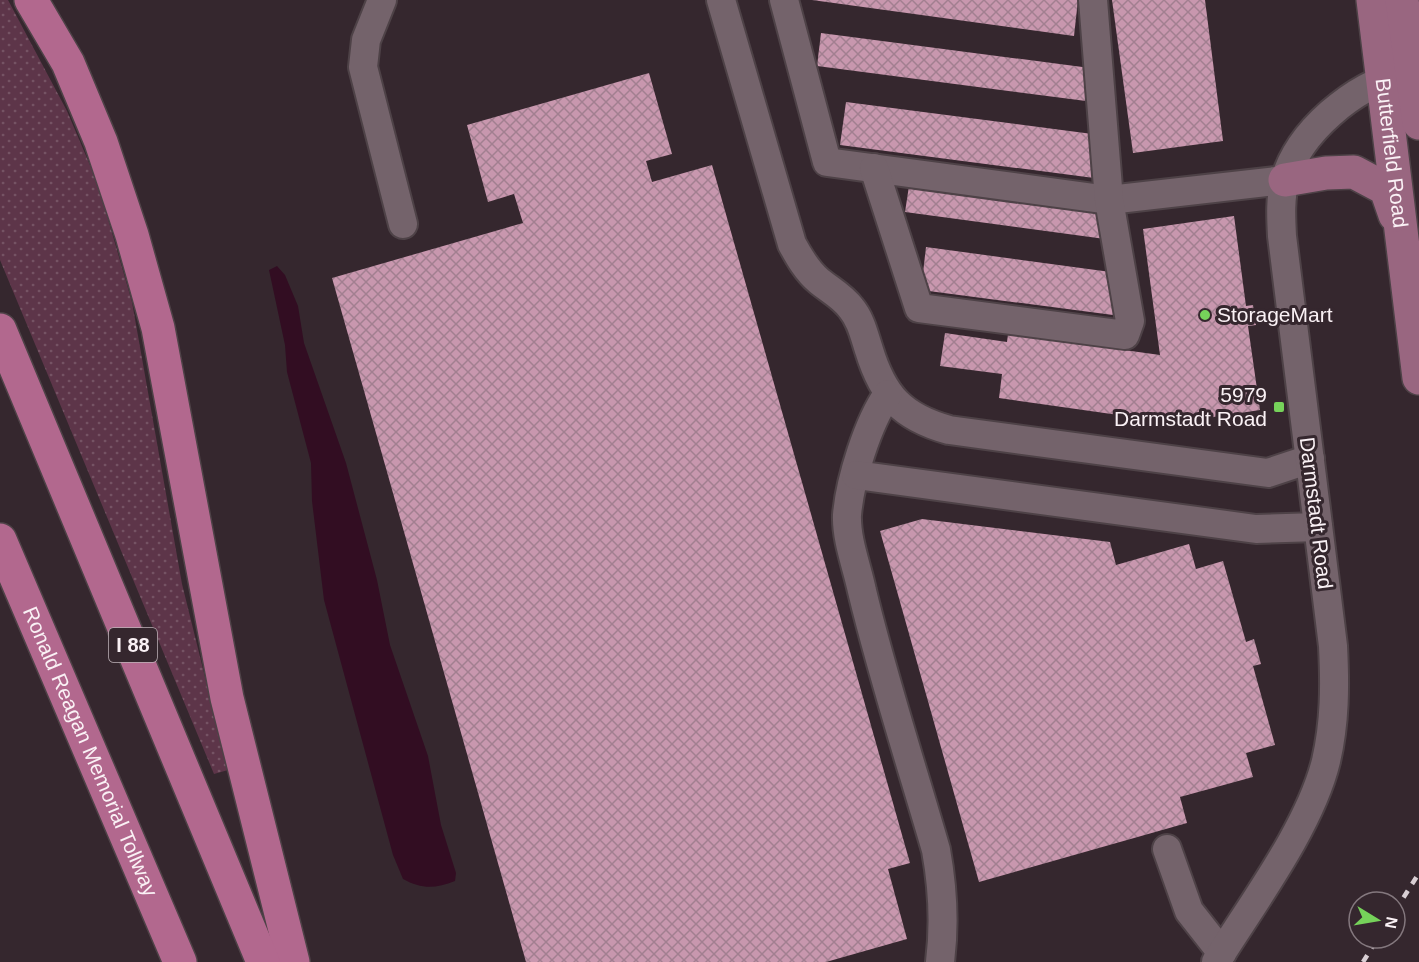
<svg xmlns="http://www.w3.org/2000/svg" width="1419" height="962" font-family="Helvetica,sans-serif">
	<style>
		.grass { fill: url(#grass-dots) }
		.water { fill: #320d22 }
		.building { fill: url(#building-cross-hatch) }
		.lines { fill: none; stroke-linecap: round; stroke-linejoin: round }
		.minor-casing { stroke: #4e4247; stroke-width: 32 }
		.major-casing { stroke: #4e4247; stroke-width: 36 }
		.highway-casing { stroke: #4e4247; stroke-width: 36 }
		.minor { stroke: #74636b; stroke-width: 28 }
		.major { stroke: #996680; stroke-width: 33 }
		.highway { stroke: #b2688e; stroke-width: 33 }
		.rail { stroke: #d8ced3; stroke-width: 4.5; stroke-dasharray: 8 8; stroke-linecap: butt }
		.poi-dot { fill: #76d25a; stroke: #35272e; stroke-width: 2 }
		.labels { text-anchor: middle; stroke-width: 6; stroke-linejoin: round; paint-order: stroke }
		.shield { fill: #35272e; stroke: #bfb4b9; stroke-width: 1.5 }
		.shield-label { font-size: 20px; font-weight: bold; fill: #faf1f5 }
		.street-label { font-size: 21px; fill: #faf1f5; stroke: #35272e }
		.poi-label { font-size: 21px; fill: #faf1f5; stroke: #35272e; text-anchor: start }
	</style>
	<defs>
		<pattern id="grass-dots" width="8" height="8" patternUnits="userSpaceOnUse" patternTransform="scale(1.5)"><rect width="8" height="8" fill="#5d3549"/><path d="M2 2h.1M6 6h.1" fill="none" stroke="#755364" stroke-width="1.8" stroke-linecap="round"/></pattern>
		<pattern id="building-cross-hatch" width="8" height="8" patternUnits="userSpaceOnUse" patternTransform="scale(1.5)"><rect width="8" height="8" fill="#c897ae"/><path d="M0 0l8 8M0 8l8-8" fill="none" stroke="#a27f90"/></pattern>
	</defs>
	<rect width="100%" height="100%" fill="#35272e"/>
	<path class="grass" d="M0,0H8L67,111L98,184L132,302L182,584L228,770L214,774L0,260Z"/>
	<path class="water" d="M277,266L285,275L298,306L304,343L346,463L377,580L390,645L428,756L441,825L456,873L455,881C435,889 421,889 403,879L393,855L324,600L312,501L311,463L287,372L285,345L269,270Z"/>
	<g class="building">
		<path d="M812,0H1078L1074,36Z"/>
		<path d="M1112,0H1205L1223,141L1133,153Z"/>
		<path d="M821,33L1090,68L1086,101L817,66Z"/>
		<path d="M649,73L672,154L646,161L652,182L712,165L910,863L888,869L907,939L826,962H526L332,278L523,223L514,194L488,202L467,125Z"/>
		<path d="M846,102L1100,135L1094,178L840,145Z"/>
		<path d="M909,186L1109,212L1105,239L905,212Z"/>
		<path d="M1234,216L1246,306L1253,305L1256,325L1248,326L1260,410L1175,423L999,398L1002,374L940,366L945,333L1007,342L1008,334L1160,355L1143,229Z"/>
		<path d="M926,247L1118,273L1113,315L921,290Z"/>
		<path d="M922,519L1110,542L1116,565L1189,544L1196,569L1223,561L1246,642L1254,639L1261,664L1253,666L1275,745L1246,753L1253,777L1180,797L1187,823L979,882L880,531Z"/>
	</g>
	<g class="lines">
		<g class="minor-casing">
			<g id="minor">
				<path d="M382,0L366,40L363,67L403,224"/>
				<path d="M721,0L792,244C799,257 807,271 819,281C830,290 842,296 851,308C861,320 864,335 869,350C883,396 902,417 949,430L1268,473L1310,459"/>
				<path d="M784,0L827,162L1109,200L1285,180"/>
				<path d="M874,168L919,308L1125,335L1130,321L1109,200L1093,0"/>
				<path d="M888,394C868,422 850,480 847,515C846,539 857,567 862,591C883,678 911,764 936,850C943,889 945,923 940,962"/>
				<path d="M856,475L1256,529L1318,527"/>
				<path d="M1167,849L1189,911L1222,953"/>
				<path d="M1216,962C1252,904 1310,827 1326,761C1335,722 1335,685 1333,646L1282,236C1281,217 1280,198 1285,180C1299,131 1354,86 1402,74"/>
			</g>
		</g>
		<g class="major-casing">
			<g id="major">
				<path id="s1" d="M1373,0L1419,378"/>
				<path d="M1402,0L1419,123"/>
				<path d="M1285,180L1326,173L1354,172L1386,189L1395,215"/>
			</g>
		</g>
		<g class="highway-casing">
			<g id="highway">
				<path d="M31,0L68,63L101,142L132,235L158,328L227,698L293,962"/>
				<path d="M0,330L263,962"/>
				<path id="s2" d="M0,540L180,962"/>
			</g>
		</g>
		<use href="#minor" class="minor"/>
		<use href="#major" class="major"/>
		<use href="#highway" class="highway"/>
		<g class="rail">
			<path d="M1395,911L1419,873"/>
			<path d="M1363,962L1378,938"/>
		</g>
	</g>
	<g class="poi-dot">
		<circle cx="1205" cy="315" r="6"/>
		<rect x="1273" y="401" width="12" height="12" rx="3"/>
	</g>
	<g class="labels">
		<rect class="shield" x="109" y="628" width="48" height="34" rx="4.5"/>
		<g class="shield-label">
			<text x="133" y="652">I 88</text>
		</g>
		<g class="street-label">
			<text dy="7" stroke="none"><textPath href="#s1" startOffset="154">Butterfield Road</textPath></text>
			<text transform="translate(1316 513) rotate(83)" y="7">Darmstadt Road</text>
			<text dy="7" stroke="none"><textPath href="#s2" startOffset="230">Ronald Reagan Memorial Tollway</textPath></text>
		</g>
		<g class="poi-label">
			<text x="1217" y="322">StorageMart</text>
			<text x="1267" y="402" text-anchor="end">5979<tspan x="1267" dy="24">Darmstadt Road</tspan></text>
		</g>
	</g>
	<g transform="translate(1377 920) rotate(101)"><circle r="28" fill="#35272e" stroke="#84787e" stroke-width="1.5"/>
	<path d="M0-4.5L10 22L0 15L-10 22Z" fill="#76d25a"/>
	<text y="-9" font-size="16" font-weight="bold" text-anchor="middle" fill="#faf1f5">N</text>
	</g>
</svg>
